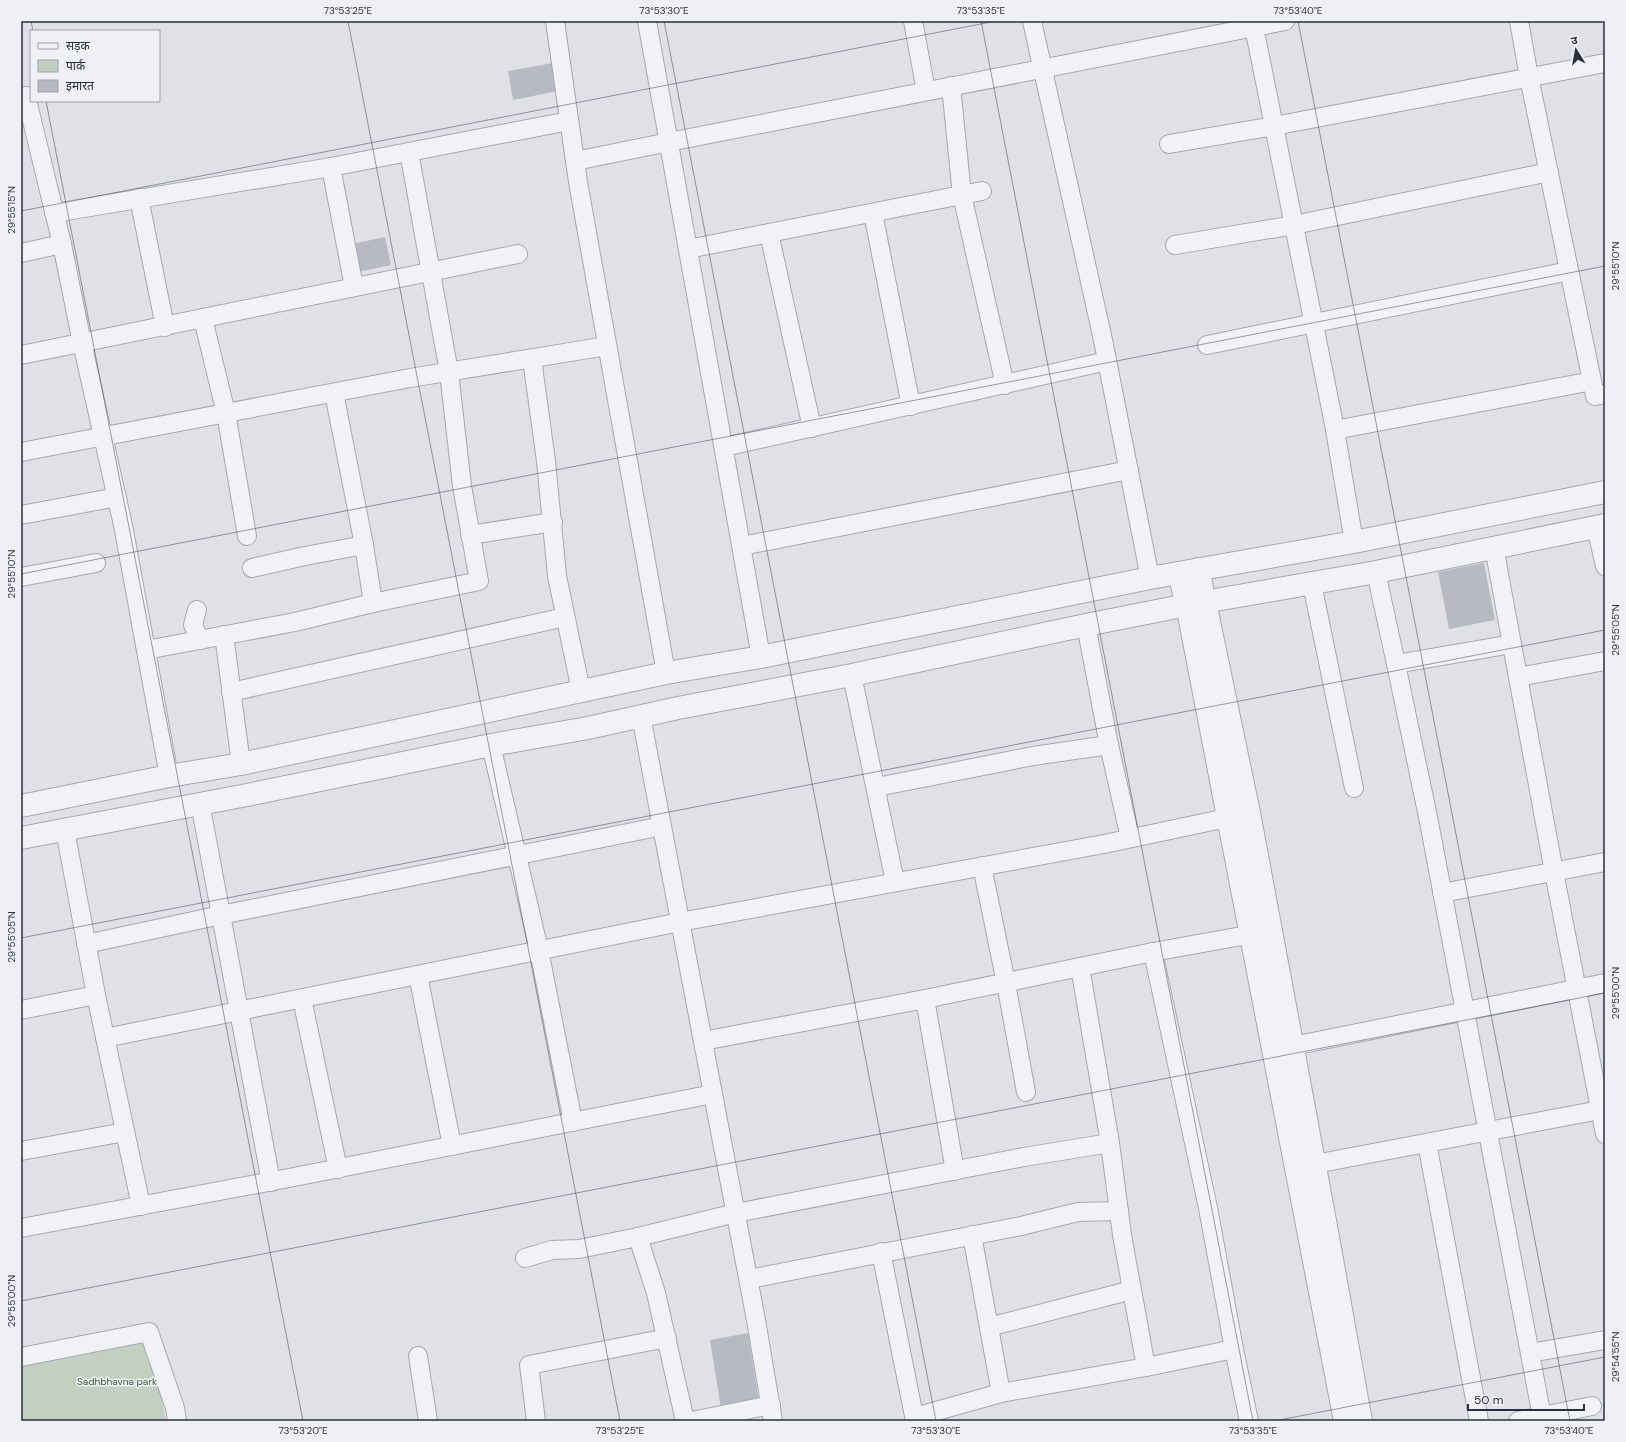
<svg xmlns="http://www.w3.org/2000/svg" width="1626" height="1442" font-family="'DM Sans','Noto Sans Devanagari',sans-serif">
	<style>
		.green { fill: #c3d0c1 }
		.building { fill: #b7bac3 }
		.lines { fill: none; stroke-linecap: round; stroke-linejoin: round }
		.minor-casing { stroke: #a5a8b1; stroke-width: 20 }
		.tertiary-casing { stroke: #a5a8b1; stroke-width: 24 }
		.minor { stroke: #f1f2f6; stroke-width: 18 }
		.tertiary { stroke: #f1f2f6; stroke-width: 22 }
		.ticks { fill: none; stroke: #292e3d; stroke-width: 1; stroke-opacity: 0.45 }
		.labels { text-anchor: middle; stroke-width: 3; stroke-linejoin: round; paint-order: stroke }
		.park-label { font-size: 10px; fill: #3a5738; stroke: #eef0f5 }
		.neatline { fill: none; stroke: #292e3d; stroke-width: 1.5 }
		.ticks-label { font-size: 10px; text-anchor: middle; fill: #292e3d }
	</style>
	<rect width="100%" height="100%" fill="#dfe1e7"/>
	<path class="green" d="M148,1334L166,1421H21V1359Z"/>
	<g class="building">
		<path d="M553,63L558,91L513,100L508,71Z"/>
		<path d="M385,237L391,265L358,272L352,244Z"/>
		<path d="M1484,563L1495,620L1449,629L1438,572Z"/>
		<path d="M748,1333L759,1402L721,1409L710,1340Z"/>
	</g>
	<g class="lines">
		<g class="minor-casing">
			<g id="minor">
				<path d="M555,21L578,182L666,673"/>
				<path d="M647,21L761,657"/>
				<path d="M913,21L926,91"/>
				<path d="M1032,21L1103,340L1150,578"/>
				<path d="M1254,27L1334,424L1354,542"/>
				<path d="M951,86L962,195L1005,385"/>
				<path d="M21,97L26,96L62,244L82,343L123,525L169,776"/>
				<path d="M1169,144L1274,126L1605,63"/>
				<path d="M575,161L669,142L1285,21"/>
				<path d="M331,167L354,287"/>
				<path d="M139,198L165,327"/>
				<path d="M54,213L331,167L569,121"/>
				<path d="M873,213L911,406"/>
				<path d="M769,233L812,428"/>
				<path d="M1175,245L1294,225L1549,172"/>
				<path d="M688,249L982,191"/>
				<path d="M21,253L62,244"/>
				<path d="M203,319L226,413L247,536"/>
				<path d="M1207,345L1569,271"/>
				<path d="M21,355L518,254"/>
				<path d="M532,359L546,461L557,576L581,691"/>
				<path d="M1592,381L1595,396L1605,394"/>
				<path d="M334,393L364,545L373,603"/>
				<path d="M1335,430L1592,381L1529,77L1519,21"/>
				<path d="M724,447L1107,361"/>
				<path d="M21,452L410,378L607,346"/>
				<path d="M21,515L117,497"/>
				<path d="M1596,527L1605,566"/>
				<path d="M470,535L553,522"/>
				<path d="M742,546L1129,470"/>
				<path d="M1494,547L1554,872L1605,1134"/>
				<path d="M252,568L305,556L364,545"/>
				<path d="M1376,572L1396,664L1428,817L1542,1417"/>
				<path d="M21,577L96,563"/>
				<path d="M1312,584L1354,788"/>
				<path d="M197,610L193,625L200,640"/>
				<path d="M1086,625L1109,745L1130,838"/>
				<path d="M224,635L241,764"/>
				<path d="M146,650L295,622L373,603L479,581L462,486L449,372L409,152"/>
				<path d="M1396,664L1512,644"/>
				<path d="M852,675L895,882"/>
				<path d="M1518,677L1605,661"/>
				<path d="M231,692L565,617"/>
				<path d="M641,716L756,1320L773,1421"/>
				<path d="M491,745L539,950L573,1122"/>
				<path d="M877,787L1033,756L1109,745"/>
				<path d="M200,803L271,1182"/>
				<path d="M982,866L1006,983L1026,1092"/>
				<path d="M1442,893L1605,862"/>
				<path d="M86,944L221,915L662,826"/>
				<path d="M1153,952L1208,1208L1234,1349L1249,1421"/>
				<path d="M1080,967L1110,1143L1122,1235L1146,1367"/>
				<path d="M418,975L452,1146"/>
				<path d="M96,995L141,1206"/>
				<path d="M302,999L338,1169"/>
				<path d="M925,999L955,1171"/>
				<path d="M21,1010L96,995L65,830"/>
				<path d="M105,1038L680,922L1104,844L1241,815"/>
				<path d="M703,1041L925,999L1153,952L1264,932"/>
				<path d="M1293,1046L1605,983"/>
				<path d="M1427,1143L1479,1421"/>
				<path d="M21,1151L125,1132"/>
				<path d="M1315,1164L1605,1109"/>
				<path d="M21,1228L289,1178L713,1094"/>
				<path d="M972,1235L1001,1393L1146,1367L1234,1349"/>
				<path d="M638,1237L656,1293L685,1421"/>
				<path d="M881,1252L915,1421"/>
				<path d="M525,1258L552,1250L579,1249L638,1237L736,1213L1024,1157L1110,1143"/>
				<path d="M749,1279L1021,1226L1078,1212L1119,1211"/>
				<path d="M989,1327L1132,1290"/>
				<path d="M1530,1353L1605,1340"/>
				<path d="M418,1356L428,1421"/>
				<path d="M21,1357L149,1332L175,1408L177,1421"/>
				<path d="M915,1417L1001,1393"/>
				<path d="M536,1421L529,1365L667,1338"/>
				<path d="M692,1421L771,1405"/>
				<path d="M1518,1421L1592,1406"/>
			</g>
		</g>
		<g class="tertiary-casing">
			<g id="tertiary">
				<path d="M1198,569L1249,813L1326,1226L1361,1421"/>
				<path d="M1179,573L1187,605L1345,1421"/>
				<path d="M21,806L169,776L241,764L666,673L761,657L1150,578L1354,542L1605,492"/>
				<path d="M21,838L247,795L491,745L588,728L678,708L852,675L1086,625L1187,605L1376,572L1605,525"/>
			</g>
		</g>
		<use href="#minor" class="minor"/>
		<use href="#tertiary" class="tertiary"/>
	</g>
	<path class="ticks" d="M31,21L33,31M348,21L620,1421M664,21L936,1421M981,21L1253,1421M1298,21L1570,1421M46,101L303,1421M21,211L996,21M21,574L1605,266M21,938L1605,630M21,1301L1605,993M1274,1421L1605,1357"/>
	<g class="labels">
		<g class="park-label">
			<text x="117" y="1385">Sadhbhavna park</text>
		</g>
	</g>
	<rect width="1626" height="1442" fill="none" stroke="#eef0f5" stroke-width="44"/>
	<rect x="30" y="30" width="130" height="72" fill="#eef0f5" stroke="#9fa2ab"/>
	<rect x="38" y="43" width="20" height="6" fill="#f1f2f6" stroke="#9fa2ab"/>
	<text x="66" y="50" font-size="12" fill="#292e3d">सड़क</text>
	<rect x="38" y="60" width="20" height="12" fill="#c3d0c1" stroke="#9fa2ab"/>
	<text x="66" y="70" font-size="12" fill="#292e3d">पार्क</text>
	<rect x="38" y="80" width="20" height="12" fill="#b7bac3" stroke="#9fa2ab"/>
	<text x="66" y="90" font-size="12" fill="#292e3d">इमारत</text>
	<g transform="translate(1576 50) rotate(349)" stroke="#eef0f5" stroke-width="3" paint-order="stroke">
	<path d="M0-3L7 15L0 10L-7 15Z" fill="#292e3d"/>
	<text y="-6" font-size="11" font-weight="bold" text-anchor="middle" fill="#292e3d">उ</text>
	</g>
	<path d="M1468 1404v6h116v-6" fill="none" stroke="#292e3d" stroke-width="2"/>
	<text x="1474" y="1404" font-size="12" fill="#292e3d" stroke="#eef0f5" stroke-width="3" paint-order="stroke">50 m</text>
	<rect x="22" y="22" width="1582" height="1398" class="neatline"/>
	<g class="ticks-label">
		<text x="348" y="14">73°53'25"E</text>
		<text x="664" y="14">73°53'30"E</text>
		<text x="981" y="14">73°53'35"E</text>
		<text x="1298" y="14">73°53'40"E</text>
		<text transform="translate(11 210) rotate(-90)" y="4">29°55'15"N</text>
		<text transform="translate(1615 266) rotate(-90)" y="4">29°55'10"N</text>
		<text transform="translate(11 574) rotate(-90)" y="4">29°55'10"N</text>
		<text transform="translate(1615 630) rotate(-90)" y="4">29°55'05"N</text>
		<text transform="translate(11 937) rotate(-90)" y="4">29°55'05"N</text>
		<text transform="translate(1615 993) rotate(-90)" y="4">29°55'00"N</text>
		<text transform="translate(11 1301) rotate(-90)" y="4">29°55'00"N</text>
		<text transform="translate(1615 1357) rotate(-90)" y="4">29°54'55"N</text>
		<text x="303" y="1434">73°53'20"E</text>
		<text x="620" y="1434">73°53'25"E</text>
		<text x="936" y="1434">73°53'30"E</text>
		<text x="1253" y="1434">73°53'35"E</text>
		<text x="1569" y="1434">73°53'40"E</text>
	</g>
</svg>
